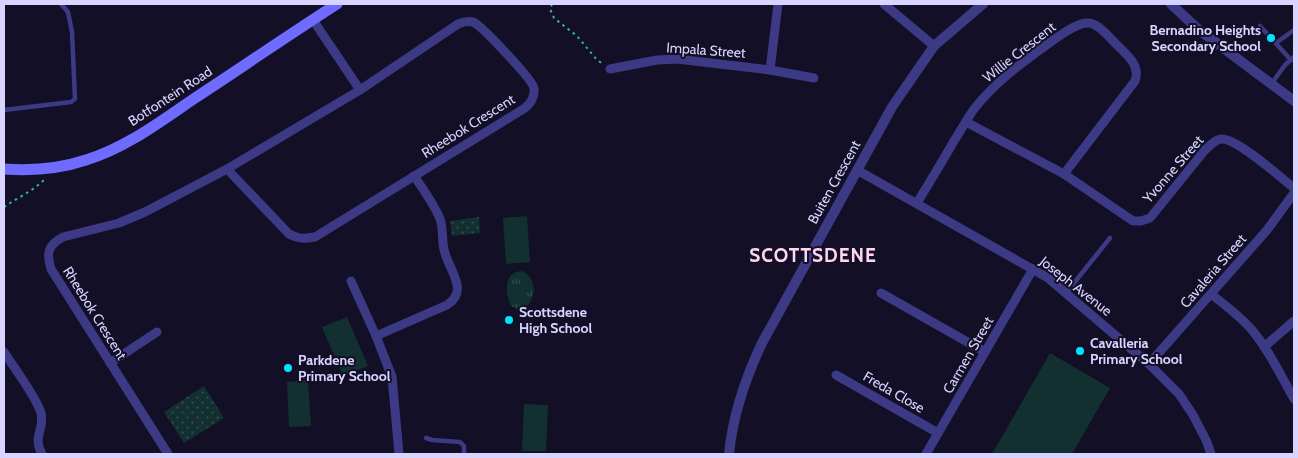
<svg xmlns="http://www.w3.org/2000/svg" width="1298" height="458" font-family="Cabin,sans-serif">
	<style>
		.grass { fill: url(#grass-tufts) }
		.park { fill: url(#park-dots) }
		.pitch { fill: #12302f }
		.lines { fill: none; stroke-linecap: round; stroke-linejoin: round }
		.path { stroke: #2fb8b0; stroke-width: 2; stroke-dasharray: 2.5 4; stroke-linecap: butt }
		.service { stroke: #3d3a85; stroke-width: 4.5 }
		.minor { stroke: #3d3a85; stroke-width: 9 }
		.tertiary { stroke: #3d3a85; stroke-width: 10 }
		.secondary { stroke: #6f6bff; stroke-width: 11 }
		.poi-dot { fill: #00e5ff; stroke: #130f26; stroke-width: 2 }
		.labels { text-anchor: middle; stroke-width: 4; stroke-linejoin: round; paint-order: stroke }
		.poi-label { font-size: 14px; font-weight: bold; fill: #d9d4ff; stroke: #130f26; text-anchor: start }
		.street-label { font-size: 14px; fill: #d9d4ff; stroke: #130f26 }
		.district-label { font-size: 19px; font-weight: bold; letter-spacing: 1px; fill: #ffd6f0; stroke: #130f26 }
	</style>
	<defs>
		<pattern id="grass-tufts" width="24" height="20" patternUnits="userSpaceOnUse" patternTransform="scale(1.25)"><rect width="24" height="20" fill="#12302f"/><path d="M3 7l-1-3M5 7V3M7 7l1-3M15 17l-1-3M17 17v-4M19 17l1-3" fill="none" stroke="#344d4e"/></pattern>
		<pattern id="park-dots" width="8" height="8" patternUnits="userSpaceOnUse" patternTransform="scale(1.25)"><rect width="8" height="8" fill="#12302f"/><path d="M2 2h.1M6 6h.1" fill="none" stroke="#344d4e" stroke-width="1.8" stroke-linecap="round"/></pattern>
	</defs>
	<rect width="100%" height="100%" fill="#130f26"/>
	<path class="grass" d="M521,271C539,277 537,305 520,310L511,306C505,294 503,273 521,271Z"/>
	<g class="park">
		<path d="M479,217L480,233L452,236L450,221Z"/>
		<path d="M204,386L224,418L184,443L164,412Z"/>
	</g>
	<g class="pitch">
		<path d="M527,216L530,262L506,264L503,218Z"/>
		<path d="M347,317L368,366L343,376L322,327Z"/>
		<path d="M1050,353L1110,388L1072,454H992Z"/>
		<path d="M308,380L311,426L289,427L287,382Z"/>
		<path d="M524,404L548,405L546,451H522Z"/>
	</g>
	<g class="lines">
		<g class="path">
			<path d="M552,4L550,9L554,18L577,36L597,60L603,64"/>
			<path d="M4,207C17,198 33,191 45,179"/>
		</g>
		<g class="service">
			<path d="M1260,26L1291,60"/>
			<path d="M1276,43L1294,30"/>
			<path d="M1272,83L1285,65L1294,57"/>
			<path d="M4,110L71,102L75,99L72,32L68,12L61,4"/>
			<path d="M1066,293L1110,238"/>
			<path d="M426,438L432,440L460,442L464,446V454"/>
		</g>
		<g class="minor">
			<path d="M884,4L934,46"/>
			<path d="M313,20L360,90"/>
			<path d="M610,69L657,60L677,59L770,70L814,78"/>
			<path d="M770,70L778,4"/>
			<path d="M966,122L1064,174L1133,221H1141L1150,218L1205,150C1210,146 1214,140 1221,139C1236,137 1281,178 1294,188"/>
			<path d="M857,170L1048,278L1149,364L1179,394L1193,415L1207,442L1211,454"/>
			<path d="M917,203C929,183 942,162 954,141C961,130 967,119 974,109C995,82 1024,61 1052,41C1061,35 1077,22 1089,23C1099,24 1109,37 1116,44C1126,54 1141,65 1135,81L1064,174"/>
			<path d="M351,281L376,336L392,377L399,454"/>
			<path d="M881,293L985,352"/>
			<path d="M1211,294C1225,305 1240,316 1252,330C1269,350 1281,376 1294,399"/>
			<path d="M376,336L447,305C469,291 450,271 445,253C441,242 444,230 440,219C434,204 423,189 414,176"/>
			<path d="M1264,347L1294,321"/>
			<path d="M4,352C13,366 37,398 41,413C45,429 32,437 42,454"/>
			<path d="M110,363L157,332"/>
			<path d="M1149,364L1267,230L1294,193"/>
			<path d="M836,375L938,433"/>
			<path d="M168,454L51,269C46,253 48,245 63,237L119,223L145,212L227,169L360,90L458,24C463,22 468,21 473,22C481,25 532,79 534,88C535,96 531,103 525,108L315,237C304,239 298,239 289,234L227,169"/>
			<path d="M926,454L1033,269"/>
		</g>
		<g class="tertiary">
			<path d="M1171,4L1199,30L1294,101"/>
			<path d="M729,454C733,414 745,379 762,343L892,107L934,46L983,4"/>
		</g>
		<path class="secondary" d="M4,169C32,171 59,169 86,160C126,148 161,121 195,98C242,67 289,35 337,4"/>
	</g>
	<g class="poi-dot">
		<circle cx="1271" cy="38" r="5"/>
		<circle cx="509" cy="320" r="5"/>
		<circle cx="1080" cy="351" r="5"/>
		<circle cx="288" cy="368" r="5"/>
	</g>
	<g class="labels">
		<g class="poi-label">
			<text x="1261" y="35" text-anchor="end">Bernadino Heights<tspan x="1261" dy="16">Secondary School</tspan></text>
			<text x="519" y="317">Scottsdene<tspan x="519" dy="16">High School</tspan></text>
			<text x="1090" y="348">Cavalleria<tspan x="1090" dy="16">Primary School</tspan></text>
			<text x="298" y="365">Parkdene<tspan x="298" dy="16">Primary School</tspan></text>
		</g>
		<g class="street-label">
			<text transform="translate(706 50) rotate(4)" y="5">Impala Street</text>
			<text transform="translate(1019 52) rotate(-38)" y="5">Willie Crescent</text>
			<text transform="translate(170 96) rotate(-33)" y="5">Botfontein Road</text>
			<text transform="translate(468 126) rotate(-32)" y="5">Rheebok Crescent</text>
			<text transform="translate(1173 169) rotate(-49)" y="5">Yvonne Street</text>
			<text transform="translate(834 182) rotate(-61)" y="5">Buiten Crescent</text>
			<text transform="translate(1213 271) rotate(-49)" y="5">Cavaleria Street</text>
			<text transform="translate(1076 286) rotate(38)" y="5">Joseph Avenue</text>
			<text transform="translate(95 313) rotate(58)" y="5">Rheebok Crescent</text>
			<text transform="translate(968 355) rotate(-60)" y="5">Carmen Street</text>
			<text transform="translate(894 392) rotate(30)" y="5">Freda Close</text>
		</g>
		<g class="district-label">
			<text x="813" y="262">SCOTTSDENE</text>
		</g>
	</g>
	<rect width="1298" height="458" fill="none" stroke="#d9d4ff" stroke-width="10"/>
</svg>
